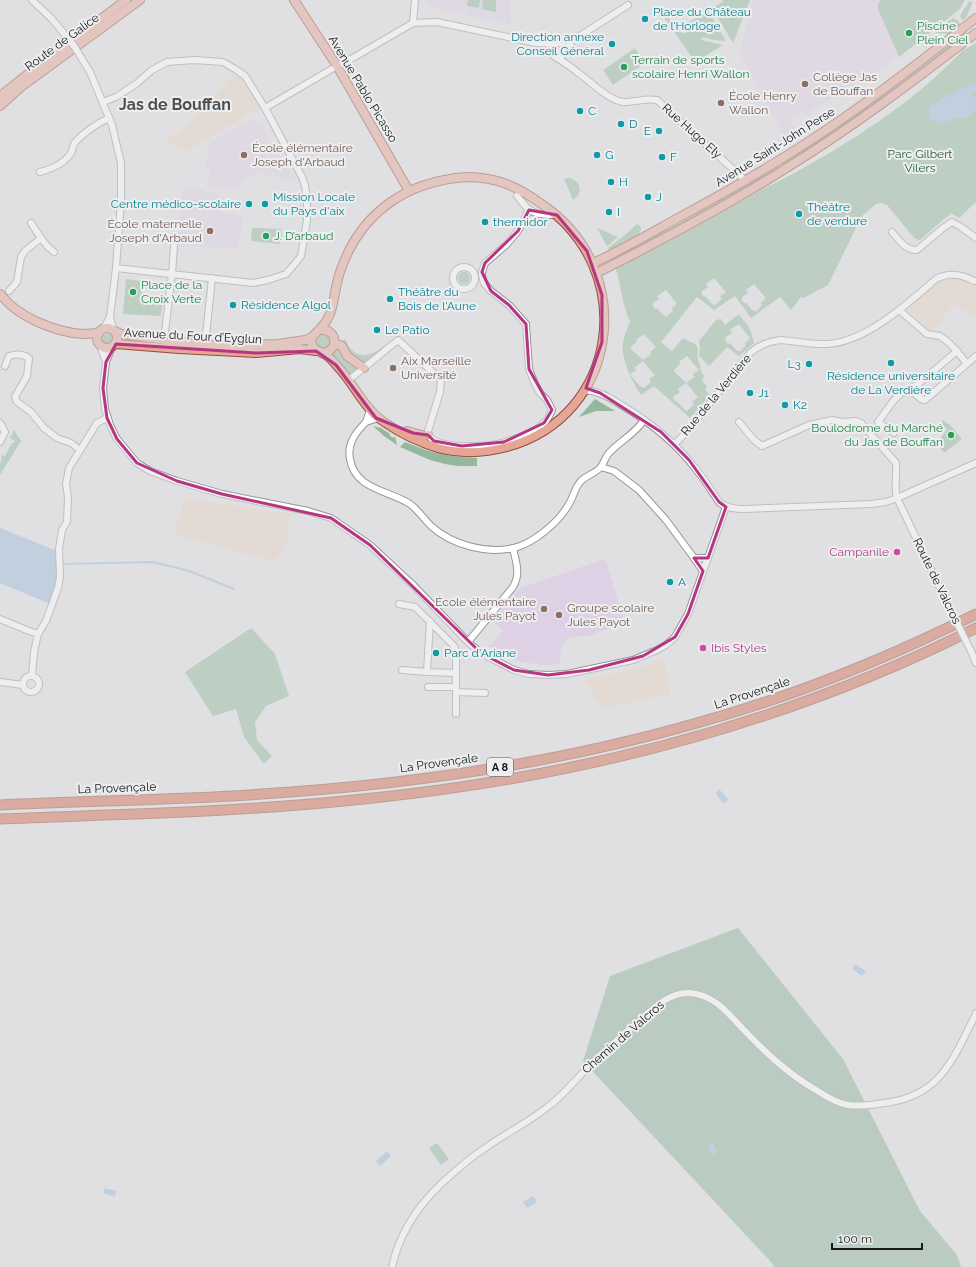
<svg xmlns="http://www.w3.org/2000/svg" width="976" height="1267" font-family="Raleway,sans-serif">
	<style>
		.commercial { fill: #e7d2c4 }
		.education { fill: #ded1e5 }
		.green { fill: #93b89e; fill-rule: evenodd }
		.forest { fill: #8db399 }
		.water { fill: #9bbbda }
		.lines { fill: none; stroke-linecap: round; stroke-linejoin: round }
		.stream { stroke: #9bbbda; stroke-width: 2 }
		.minor-casing { stroke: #979799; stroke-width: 8 }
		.major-casing { stroke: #924e3d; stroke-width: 10 }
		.highway-casing { stroke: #924e3d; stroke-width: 11 }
		.minor { stroke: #fff; stroke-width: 6 }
		.major { stroke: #e5a696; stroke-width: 8 }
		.highway { stroke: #d36b50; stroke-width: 9 }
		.minor-bridge-casing { stroke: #979799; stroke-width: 8; stroke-linecap: butt }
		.minor-bridge { stroke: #fff; stroke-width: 6 }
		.marked { fill: none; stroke: #b63682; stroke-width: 3; stroke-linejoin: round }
		.culture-dot { fill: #0f9aa8; stroke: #edeef0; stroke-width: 1.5 }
		.leisure-dot { fill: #2e9e5b; stroke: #edeef0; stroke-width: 1.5 }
		.education-dot { fill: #8d6e63; stroke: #edeef0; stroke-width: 1.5 }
		.hotel-dot { fill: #d1479c; stroke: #edeef0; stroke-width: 1.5 }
		.labels { text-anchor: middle; stroke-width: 4; stroke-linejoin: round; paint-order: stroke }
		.shield { fill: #edeef0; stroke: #58585a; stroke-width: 1 }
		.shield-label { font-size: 11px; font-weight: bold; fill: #181819 }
		.culture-label { font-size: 12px; fill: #0d838f; stroke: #edeef0; text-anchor: start }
		.leisure-label { font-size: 12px; fill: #27864d; stroke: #edeef0; text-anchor: start }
		.street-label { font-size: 12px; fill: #181819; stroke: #edeef0 }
		.education-label { font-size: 12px; fill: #785e54; stroke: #edeef0; text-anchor: start }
		.park-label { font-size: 12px; fill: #225f3c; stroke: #edeef0 }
		.hotel-label { font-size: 12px; fill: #b23c85; stroke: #edeef0; text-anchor: end }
		.district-label { font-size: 16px; font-weight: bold; fill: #505052; stroke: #edeef0 }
	</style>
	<rect width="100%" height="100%" fill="#e0e0e2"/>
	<g class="commercial">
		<path d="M234,74L245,82L262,107L185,152L175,146L164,138L180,132Z"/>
		<path d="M959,277L976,286V317L974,318L954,304L932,332L906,309L937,282Z"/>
		<path d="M184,498L290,514L287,543L280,555L274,561L174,535Z"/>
		<path d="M663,658L671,694L604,708L583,680L647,665Z"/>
	</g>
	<g class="education">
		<path d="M425,0H511V25L466,16V11H463L462,14L434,8L428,5Z"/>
		<path d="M753,0H881L878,9L899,57L811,111L812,113L805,117L802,112L789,119L795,131L784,137L739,54Z"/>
		<path d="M252,120L263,123L267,135L296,181L258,173L245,179L242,184L239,186L231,188L222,189L207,185L210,170L205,168L210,142Z"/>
		<path d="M183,188L204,189V192L219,194V212L243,216L238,249L177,245Z"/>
		<path d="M605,559L624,619L607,629L589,636L571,637L567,639L561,647L560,664L543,665L521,662L505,656L489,647L503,631L492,620L520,588Z"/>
	</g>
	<g class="green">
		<path d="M468,0H480L479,8L467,6Z"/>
		<path d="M483,0H496V12L482,9Z"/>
		<path d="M722,0H750L733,43L712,8L723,2Z"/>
		<path d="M881,0H965L960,9L899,57L878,9V4Z"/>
		<path d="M969,1L972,2V4L966,18L963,20L960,17C962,10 967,7 969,1Z"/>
		<path d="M663,7L675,30L685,34L686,32L679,28L708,11L726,41L714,40L702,37L701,40L723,45L695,62L659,10Z"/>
		<path d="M953,18L957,20L961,25L950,34L936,33L935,31Z"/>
		<path d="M965,31L969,35L896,92L785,167L781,161Z"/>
		<path d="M976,43V202L959,218L951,213L920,240L915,239L887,205L881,203L876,204L862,216L828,285L807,296L804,298L801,297L791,310L780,297L751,318L735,296L714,310L697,297L661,342L672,351L683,338C687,341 694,342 697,346C700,352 694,356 701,366L700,369L704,376L702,381L707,386L705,389L710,395L690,418L654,386L641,395C633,384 620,357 623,343C624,336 627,328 630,322C622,304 621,285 615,266C631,258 647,253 662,245C697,227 731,207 765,188C778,181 792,175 805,167C865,133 918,98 965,48L966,49ZM714,278L726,292L720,296L722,299L715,305H713L705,296L704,297L701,293L702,291L708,287L706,284ZM754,284L766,298L761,303L762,305L756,312L754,310L753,311L746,303H744L741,300L743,298L742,297L748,293L746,290ZM666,290L677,304L672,308L673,311L666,317L656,308L655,309L652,305L653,304V303L659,299L657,296ZM644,334L656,347L650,352L651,354L643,360L631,349V346L637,342L636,340ZM687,356L699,370L693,374L692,373L695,377L686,383L674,371L675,369L680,364L679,362ZM643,361L655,375L649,379L651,382L644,388C639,387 634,379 630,374L636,370L635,367ZM686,383L698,397L692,402L694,404L687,411L685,410L677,402H676L673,398L674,396L680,392L678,389Z"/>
		<path d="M635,48L645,63L613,85L603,70Z"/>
		<path d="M777,165L781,169L759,183L614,262L612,256L670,228L741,187Z"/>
		<path d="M567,178C581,179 584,193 573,200L564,179Z"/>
		<path d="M637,224L640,226L641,229L639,235L610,252L608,248C618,240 628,233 637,224Z"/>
		<path d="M252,228L281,229L282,232L281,242L279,244L252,241L251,240Z"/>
		<path d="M597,228L618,237L607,246Z"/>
		<circle cx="464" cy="278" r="6"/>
		<path d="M126,279L142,281L140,303L162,305L161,316L123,314Z"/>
		<path d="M739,314L750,329L754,343L739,356L727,347L709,366L699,356L700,348L699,341L716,320L721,319L725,325ZM739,324L750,338L745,343L746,345L740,352L739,351H737L730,343L728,344L725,339L726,337L732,333L730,330Z"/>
		<circle cx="108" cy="339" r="6"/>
		<circle cx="323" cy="341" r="7"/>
		<path d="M345,339C353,359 368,359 384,346L383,349L365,365L350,354L342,341Z"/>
		<path d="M338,346L355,366L357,369L350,376L330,355L335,351Z"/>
		<path d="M595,399L615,411H596L579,417Z"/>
		<path d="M943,420L950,425L962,439L944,453L937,443L947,429L940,423Z"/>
		<path d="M373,426L381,428L390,434V436L394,438L395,436L397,445L384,436Z"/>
		<path d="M14,430L21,441L0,475V464L2,459L1,458L2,455L5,456L12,443H14L15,441L10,438Z"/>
		<path d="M405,442C431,453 449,457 477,458V466H457L445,464L430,460L400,447Z"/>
		<path d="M251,628L275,654L289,696L266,706L255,722L257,740L272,756L264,764L244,737L236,709L213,716L185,672Z"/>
		<path d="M437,1143L449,1159L441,1165L429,1148Z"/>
	</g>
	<path class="forest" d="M738,928L843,1059L920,1211L957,1255L961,1267H774L772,1263L583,1061L610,976Z"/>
	<g class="water">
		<path d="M976,83V90L972,93L973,97L976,98V111C972,113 967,118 963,118C958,118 961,117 957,118C948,121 935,129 930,116C928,112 929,108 932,105C938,99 968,85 976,83Z"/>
		<path d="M0,528L57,551L58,578L50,604L0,583Z"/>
		<path d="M718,790H720L728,799L727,802L723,803L716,794Z"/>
		<path d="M855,964L866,971L862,976L852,969Z"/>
		<path d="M713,1143L717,1152L712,1155L707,1146Z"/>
		<path d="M387,1151L391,1156L380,1166L376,1161Z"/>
		<path d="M105,1188L116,1191L115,1197L103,1193Z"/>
		<path d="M533,1196L537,1202L527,1208L523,1202Z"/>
	</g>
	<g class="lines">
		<path class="stream" d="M61,564L153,562L189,571L234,589"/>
		<g class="minor-casing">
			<g id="minor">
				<path d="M32,0L52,19"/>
				<path d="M413,23L415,0"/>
				<circle cx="558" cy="50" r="7"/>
				<path d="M565,50L572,41L628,5"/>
				<path d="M554,56C562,61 570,66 577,72C590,81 608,100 623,102C635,102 646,98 657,100L746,181"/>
				<path d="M90,72L112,125L121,163V201L116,268L110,317L113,329"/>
				<path d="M103,102L116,97L136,84L152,70L167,62L194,60L223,62L235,69L245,76L265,108L302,177L305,186L307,198V220L301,256L293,266L286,274L268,280L253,283L116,268"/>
				<path d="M265,108L337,66L351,59L413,23L437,22L536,43L554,44"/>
				<path d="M40,172C51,169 65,163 71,153C73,149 73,144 76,141C85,132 98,123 109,118"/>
				<path d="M520,190L517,196C521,200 526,208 530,210C537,215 547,215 555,215"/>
				<path d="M892,232C899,240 906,251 917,250L943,228L952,222L961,227L976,238"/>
				<path d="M41,238L47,246L54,252"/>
				<circle cx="464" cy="278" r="11"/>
				<path d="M9,291L17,282L21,257L25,251L41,238L31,223"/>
				<path d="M899,310L927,334L940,336L948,342L957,351"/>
				<path d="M104,328L110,317"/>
				<path d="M164,340L172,274L174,246"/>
				<path d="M100,345L106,362"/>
				<path d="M205,345L212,278"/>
				<path d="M112,347L106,362L103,388L105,409L110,425L117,439L137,463L150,471L177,481L222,494L308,511L331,518L370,545L414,586L468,642L481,653L514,670L529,674L548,675L567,674L633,660L657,650L666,645L675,637L688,614L726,507"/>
				<path d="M967,364L957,351L917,385L909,389L921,399L925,400L976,356"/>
				<path d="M5,366L9,356C15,354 23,354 29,358L27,376L15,397L17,402L31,412L44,428L57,438L71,443L80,450"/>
				<path d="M349,380L398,340L441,380L440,392L428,431C428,435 429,437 432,439C446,449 489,447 505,442C518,438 534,433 544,423C548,420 550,415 552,410L547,400L540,393L535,384L529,369L526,324L509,305L491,291L484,283L482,276V272L485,263L506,245L518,231L529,210"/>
				<path d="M584,390C600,391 610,398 623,406C651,423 675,442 695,468C701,475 706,482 711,490C714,494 717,500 720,503C727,508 735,509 743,509L871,504L886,502L897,498L976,463"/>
				<path d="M370,410L366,422L378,418"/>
				<path d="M366,422C355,433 347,444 350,459C355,490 389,490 410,504C418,510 424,519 431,526C452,545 486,554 514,548C534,543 559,522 569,504C574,496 575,486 582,480C588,475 595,473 600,468C604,464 605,457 609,453C620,441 635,434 644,420"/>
				<path d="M739,422L754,440L762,446L809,425L832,420L842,422L856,421L861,423L896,463C897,475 894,487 897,498L948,605"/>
				<path d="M0,423L5,432L0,442"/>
				<path d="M894,433L878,422C887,411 895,394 909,389"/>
				<path d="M675,444L690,428L750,353C758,346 770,341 781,340C795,341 812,345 827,344C866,342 907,304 936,279C949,272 961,274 974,281"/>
				<path d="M601,467L614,471L639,490L666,520L694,558"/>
				<path d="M703,571L694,558H708"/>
				<path d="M399,604L415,607L454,646L456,651V714"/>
				<path d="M0,619L29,631L38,634"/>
				<path d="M430,621L427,672L456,673"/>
				<path d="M468,642L513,587C521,573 516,563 513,548"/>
				<path d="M971,651L976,663"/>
				<path d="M402,670L427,672"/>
				<path d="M32,676L34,652L38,634L46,621L58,588L60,577L59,549L62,530L67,522L68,497L66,484L69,468L97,423L107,418"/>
				<circle cx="31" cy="684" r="8"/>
				<path d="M0,682L23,685"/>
				<path d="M428,687H456"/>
				<path d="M456,692L485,693"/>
				<path d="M392,1267C399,1234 418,1206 441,1184C456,1170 471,1157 488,1146C508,1132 531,1121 550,1105C567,1092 582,1072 597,1058C609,1047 621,1037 633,1026C649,1013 667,992 689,993C713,994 728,1013 743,1029C765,1052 788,1074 816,1090C825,1096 836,1103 848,1105C862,1107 877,1104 891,1102C931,1095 947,1072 964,1038C968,1029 973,1021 976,1013"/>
			</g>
		</g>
		<g class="major-casing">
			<g id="major">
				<path d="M294,0L337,66L409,191"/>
				<path d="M0,96L38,66L126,0"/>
				<path d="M0,106L21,87L140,0"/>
				<path d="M467,177C498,177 518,187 543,205C638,270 620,416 507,447C485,453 460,454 438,448C418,442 400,433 384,422C363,408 354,383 337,366C334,362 328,356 323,353C316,350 312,349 311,340C313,334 316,333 320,329C324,325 328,319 330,314C335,300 335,286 340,272C360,213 406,181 467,177Z"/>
				<path d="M593,263C622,250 649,234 676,219C734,188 791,155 845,117C890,86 933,52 976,18"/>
				<path d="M597,273C662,240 727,206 788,167C853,127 915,80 976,33"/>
				<path d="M0,294C18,317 54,332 83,334C88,334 94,333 99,333"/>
				<circle cx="107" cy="338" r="10"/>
				<path d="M320,330C337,328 341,351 322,353"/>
				<path d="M115,331L121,334L180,342L220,346L278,344L305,340L312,337"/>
				<path d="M334,343L342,346L347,356L364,368"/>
				<path d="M116,344L179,349L256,353L300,349L316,351"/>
				<path d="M407,431L425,436L428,435"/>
			</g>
		</g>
		<g class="highway-casing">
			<g id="highway">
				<path d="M0,805C87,801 175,800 262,794C405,785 552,764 690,725C789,698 884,660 976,614"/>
				<path d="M0,819C124,814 249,812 373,798C582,776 788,723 976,628"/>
			</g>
		</g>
		<use href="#minor" class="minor"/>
		<use href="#major" class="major"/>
		<use href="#highway" class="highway"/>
		<g class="minor-bridge-casing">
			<g id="minor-bridge">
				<path d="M52,19L74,46L90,72"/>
				<path d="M948,605L971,651"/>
			</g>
		</g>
		<use href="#minor-bridge" class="minor-bridge"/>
	</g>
	<path d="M0 0H976V1267H0ZM529,210L557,215L587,251L602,295V342L586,388L600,393L661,432L689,460L719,502L726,507L708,558H694L703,571L688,614L675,637L643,656L589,670L548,675L514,670L481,653L370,545L331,518L222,494L177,481L137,463L117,439L107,418L103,388L106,362L116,344L256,353L316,351L336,365L376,418L413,433L428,435L434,441L462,446L504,442L544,423L552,410L529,369L526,324L509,305L491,291L482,272L485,263L518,231Z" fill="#e0e0e2" fill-opacity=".55" fill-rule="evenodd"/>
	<path class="marked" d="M529,210L557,215L587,251L602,295V342L586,388L600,393L661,432L689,460L719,502L726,507L708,558H694L703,571L688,614L675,637L643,656L589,670L548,675L514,670L481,653L370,545L331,518L222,494L177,481L137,463L117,439L107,418L103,388L106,362L116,344L256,353L316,351L336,365L376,418L413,433L428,435L434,441L462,446L504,442L544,423L552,410L529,369L526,324L509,305L491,291L482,272L485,263L518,231Z"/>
	<g class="culture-dot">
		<circle cx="645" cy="19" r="4"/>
		<circle cx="612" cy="44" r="4"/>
		<circle cx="580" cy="111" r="4"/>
		<circle cx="621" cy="124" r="4"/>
		<circle cx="659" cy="131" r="4"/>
		<circle cx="597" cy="155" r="4"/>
		<circle cx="662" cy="157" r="4"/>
		<circle cx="611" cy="182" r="4"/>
		<circle cx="648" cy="197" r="4"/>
		<circle cx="249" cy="204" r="4"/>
		<circle cx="265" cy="204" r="4"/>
		<circle cx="609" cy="212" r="4"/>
		<circle cx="799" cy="214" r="4"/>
		<circle cx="485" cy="222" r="4"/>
		<circle cx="390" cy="299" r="4"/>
		<circle cx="233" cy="305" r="4"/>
		<circle cx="377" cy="330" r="4"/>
		<circle cx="891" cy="363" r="4"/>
		<circle cx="809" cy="364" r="4"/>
		<circle cx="750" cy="393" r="4"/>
		<circle cx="785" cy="405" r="4"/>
		<circle cx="670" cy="582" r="4"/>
		<circle cx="436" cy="653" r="4"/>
	</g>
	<g class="leisure-dot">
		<circle cx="909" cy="33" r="4"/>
		<circle cx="624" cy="67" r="4"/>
		<circle cx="266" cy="236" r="4"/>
		<circle cx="133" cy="292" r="4"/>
		<circle cx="951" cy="435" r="4"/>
	</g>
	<g class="education-dot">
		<circle cx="805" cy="84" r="4"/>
		<circle cx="721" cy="103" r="4"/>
		<circle cx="244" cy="155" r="4"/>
		<circle cx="210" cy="231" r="4"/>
		<circle cx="393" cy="368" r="4"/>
		<circle cx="544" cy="609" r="4"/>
		<circle cx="559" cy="615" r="4"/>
	</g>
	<g class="hotel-dot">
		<circle cx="897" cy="552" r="4"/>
		<circle cx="703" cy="648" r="4"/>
	</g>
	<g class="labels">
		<rect class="shield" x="487" y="758" width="26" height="18" rx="3"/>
		<g class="shield-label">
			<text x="500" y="771">A 8</text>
		</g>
		<g class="culture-label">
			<text x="653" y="16">Place du Château<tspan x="653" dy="14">de l’Horloge</tspan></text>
			<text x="604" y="41" text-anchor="end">Direction annexe<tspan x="604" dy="14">Conseil Général</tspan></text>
			<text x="588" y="115">C</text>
			<text x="629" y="128">D</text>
			<text x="651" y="135" text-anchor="end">E</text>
			<text x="605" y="159">G</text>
			<text x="670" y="161">F</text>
			<text x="619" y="186">H</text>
			<text x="273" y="201">Mission Locale<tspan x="273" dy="14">du Pays d'aix</tspan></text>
			<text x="656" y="201">J</text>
			<text x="241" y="208" text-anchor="end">Centre médico-scolaire</text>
			<text x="807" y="211">Théâtre<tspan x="807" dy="14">de verdure</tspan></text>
			<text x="617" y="216">I</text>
			<text x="493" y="226">thermidor</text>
			<text x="398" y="296">Théâtre du<tspan x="398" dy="14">Bois de l'Aune</tspan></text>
			<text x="241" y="309">Résidence Algol</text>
			<text x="385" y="334">Le Patio</text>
			<text x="801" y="368" text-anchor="end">L3</text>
			<text x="891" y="380" text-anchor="middle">Résidence universitaire<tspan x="891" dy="14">de La Verdière</tspan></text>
			<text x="758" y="397">J1</text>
			<text x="793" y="409">K2</text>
			<text x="678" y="586">A</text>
			<text x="444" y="657">Parc d'Ariane</text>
		</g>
		<g class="leisure-label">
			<text x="917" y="30">Piscine<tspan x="917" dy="14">Plein Ciel</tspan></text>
			<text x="632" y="64">Terrain de sports<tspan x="632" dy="14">scolaire Henri Wallon</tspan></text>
			<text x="274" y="240">J. D’arbaud</text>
			<text x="141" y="289">Place de la<tspan x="141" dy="14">Croix Verte</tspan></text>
			<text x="943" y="432" text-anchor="end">Boulodrome du Marché<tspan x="943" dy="14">du Jas de Bouffan</tspan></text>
		</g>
		<g class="street-label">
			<text transform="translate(62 42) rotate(-36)" y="4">Route de Galice</text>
			<text transform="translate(363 89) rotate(59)" y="4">Avenue Pablo Picasso</text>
			<text transform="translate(692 131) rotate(42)" y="4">Rue Hugo Ely</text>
			<text transform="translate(775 147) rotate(-32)" y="4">Avenue Saint-John Perse</text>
			<text transform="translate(193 336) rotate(3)" y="4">Avenue du Four d’Eyglun</text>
			<text transform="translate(716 395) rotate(-50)" y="4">Rue de la Verdière</text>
			<text transform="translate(937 581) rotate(64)" y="4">Route de Valcros</text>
			<text transform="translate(752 693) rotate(-18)" y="4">La Provençale</text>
			<text transform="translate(439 763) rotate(-8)" y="4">La Provençale</text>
			<text transform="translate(117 788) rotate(-2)" y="4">La Provençale</text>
			<text transform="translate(623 1037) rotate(-41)" y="4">Chemin de Valcros</text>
		</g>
		<g class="education-label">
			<text x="813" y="81">Collège Jas<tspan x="813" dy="14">de Bouffan</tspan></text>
			<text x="729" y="100">École Henry<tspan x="729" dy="14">Wallon</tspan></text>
			<text x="252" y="152">École élémentaire<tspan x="252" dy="14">Joseph d'Arbaud</tspan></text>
			<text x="202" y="228" text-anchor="end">École maternelle<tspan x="202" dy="14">Joseph d'Arbaud</tspan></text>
			<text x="401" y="365">Aix Marseille<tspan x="401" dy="14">Université</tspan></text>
			<text x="536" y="606" text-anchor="end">École élémentaire<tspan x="536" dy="14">Jules Payot</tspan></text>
			<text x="567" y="612">Groupe scolaire<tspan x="567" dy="14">Jules Payot</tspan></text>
		</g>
		<g class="park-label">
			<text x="920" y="158">Parc Gilbert<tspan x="920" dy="14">Vilers</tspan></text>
		</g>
		<g class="hotel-label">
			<text x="889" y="556">Campanile</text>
			<text x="711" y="652" text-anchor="start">Ibis Styles</text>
		</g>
		<g class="district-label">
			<text x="175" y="110">Jas de Bouffan</text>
		</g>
	</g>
	<path d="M832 1243v6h90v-6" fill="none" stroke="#181819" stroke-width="2"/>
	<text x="838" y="1243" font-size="12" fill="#181819" stroke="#edeef0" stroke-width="3" paint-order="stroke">100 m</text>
</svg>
